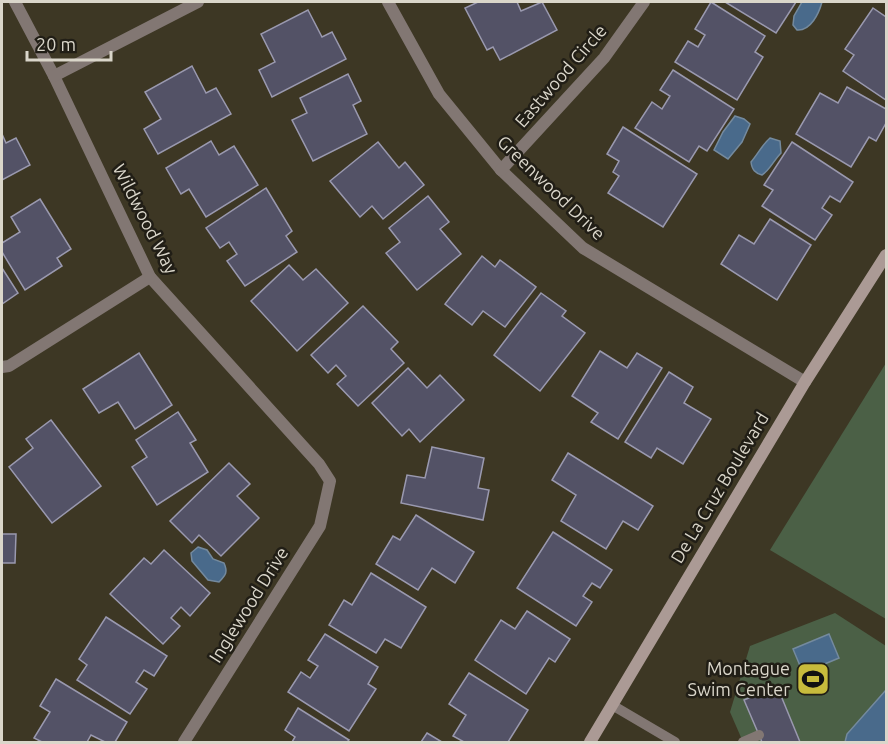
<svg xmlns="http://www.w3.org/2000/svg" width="888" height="744" font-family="Ubuntu,sans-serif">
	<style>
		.green { fill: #4b6046 }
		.water { fill: #496a8b; stroke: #748a9e; stroke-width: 1.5 }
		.building { fill: #535266; stroke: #9a99af; stroke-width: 1.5 }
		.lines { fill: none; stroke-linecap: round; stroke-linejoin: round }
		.service { stroke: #827773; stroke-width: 10 }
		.minor { stroke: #827773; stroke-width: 12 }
		.secondary { stroke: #ab9a95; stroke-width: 12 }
		.labels { text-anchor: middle; stroke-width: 5; stroke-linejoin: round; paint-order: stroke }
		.street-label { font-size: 18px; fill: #dad6ca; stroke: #211e16 }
		.poi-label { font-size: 18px; fill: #dad6ca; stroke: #211e16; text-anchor: end }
	</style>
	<rect width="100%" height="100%" fill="#3d3724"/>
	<g class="green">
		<path d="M886,363V619L770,550Z"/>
		<path d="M835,613L886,646V742H743L730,712L750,646Z"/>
	</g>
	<g class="water">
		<path d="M802,2H822C819,13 811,31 797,30L793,25L794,16Z"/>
		<path d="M735,116L744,119L750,124L742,142L728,159L714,150L723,132Z"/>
		<path d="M770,138L780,141L781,153C774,160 770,170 762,175C755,173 752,170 751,162C758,154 762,145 770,138Z"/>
		<path d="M198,547L207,550L213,559L224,563C228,572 226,575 219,582L208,580L192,561L191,553Z"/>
		<path d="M829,634L839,658L815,668L817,675L806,680L793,649Z"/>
		<path d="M886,690V742H845L847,734Z"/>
	</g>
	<g class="building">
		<path d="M478,2H517L521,11L542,2L557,30L500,60L493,47L487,50L465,8Z"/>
		<path d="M711,2L765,36L755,52L763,57L737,100L675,62L688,41L698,47L705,35L695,29Z"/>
		<path d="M725,2H796L776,33Z"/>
		<path d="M873,8L886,17V100L843,71L854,55L845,49Z"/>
		<path d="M308,10L322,37L332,32L346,59L272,97L259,70L275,62L261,34Z"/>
		<path d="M192,66L206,93L216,88L231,114L158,154L144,129L161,119L145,92Z"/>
		<path d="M673,70L734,109L707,151L699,146L689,162L635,128L652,102L662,109L670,96L660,90Z"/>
		<path d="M348,74L361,101L353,105L367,134L313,161L292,120L307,113L300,98Z"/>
		<path d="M847,87L886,109V123L876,141L869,137L851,167L796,134L820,93L838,103Z"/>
		<path d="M623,127L697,174L663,227L608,193L619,176L613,172L619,161L607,154Z"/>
		<path d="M2,134L6,143L16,138L30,165L2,180Z"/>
		<path d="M211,141L219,155L234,146L258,185L206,217L189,189L181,194L166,168Z"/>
		<path d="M378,142L399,168L405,162L424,185L383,219L372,206L360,217L330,181Z"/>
		<path d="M792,142L853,182L840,202L830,196L822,208L832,215L815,240L762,206L773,190L764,185Z"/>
		<path d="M266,188L292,231L286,236L297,252L245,286L227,261L237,254L229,242L220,248L206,228Z"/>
		<path d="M428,196L449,222L440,229L461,254L417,290L386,253L400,242L389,228Z"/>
		<path d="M40,199L71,249L57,258L62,266L25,290L2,252V243L20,232L11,217Z"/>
		<path d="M770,219L811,245L777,300L721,264L739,235L754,244Z"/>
		<path d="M482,256L495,267L500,260L536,287L505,327L483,311L472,325L445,304Z"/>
		<path d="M289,265L303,280L316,269L348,303L297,351L251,301Z"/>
		<path d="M2,268L18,293L2,304Z"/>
		<path d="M541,293L566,311L562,316L585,333L540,391L494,355Z"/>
		<path d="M363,306L398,342L391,349L404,363L358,406L337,384L346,376L336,365L328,373L311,355Z"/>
		<path d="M600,351L627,368L637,353L662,368L618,439L591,422L598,413L572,396Z"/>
		<path d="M139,353L172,405L135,429L118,402L99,413L83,389Z"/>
		<path d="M408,368L427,388L440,375L464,400L420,442L409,429L402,436L372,403Z"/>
		<path d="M669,372L693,387L684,403L711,419L683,464L657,448L651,458L625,442Z"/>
		<path d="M178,412L196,440L190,443L208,472L157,505L132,467L147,457L136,440Z"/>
		<path d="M51,420L101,486L52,523L9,467L33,448L26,439Z"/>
		<path d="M432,447L484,458L478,488L489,490L483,520L401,503L407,475L425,478Z"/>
		<path d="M568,453L653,506L638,530L623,521L606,549L561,521L576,495L552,480Z"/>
		<path d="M229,463L250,484L237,496L259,518L221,556L199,535L192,543L170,521Z"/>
		<path d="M416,515L474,552L455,583L432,568L418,590L376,564L393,536L400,540Z"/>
		<path d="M553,532L612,570L600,588L592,583L583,596L592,602L576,626L517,588Z"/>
		<path d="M2,534H16L15,563H2Z"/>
		<path d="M164,550L210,593L190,616L181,607L171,618L180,626L163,644L110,594L144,558L151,564Z"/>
		<path d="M371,573L426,607L401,648L385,639L376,653L329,625L344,600L352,605Z"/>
		<path d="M527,611L570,639L555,662L549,658L526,694L475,660L501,620L515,629Z"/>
		<path d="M106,617L167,656L154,676L144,670L136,682L147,689L130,714L77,680L87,665L79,659Z"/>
		<path d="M325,634L378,667L368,684L376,689L349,731L288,692L301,672L310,678L318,666L308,660Z"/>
		<path d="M469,673L528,710L508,742H464L453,736L466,715L449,704Z"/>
		<path d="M56,679L127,722L115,742H105L91,735L87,742H42L34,738L50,712L40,706Z"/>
		<path d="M777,686L800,742H762L744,700Z"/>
		<path d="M298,708L349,740L347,742H292L295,737L285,730Z"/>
		<path d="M427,733L442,742H421Z"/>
	</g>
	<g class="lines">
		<g class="service">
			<path d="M612,705L675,742"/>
			<path d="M743,742L759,735"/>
		</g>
		<g class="minor">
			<path d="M15,2L54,76L150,277L319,464L330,481L320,526L184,742"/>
			<path d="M388,2L439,94L501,170L583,248L805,382"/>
			<path d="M54,76L198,2"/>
			<path d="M501,170L604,58L644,2"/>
			<path d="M2,367L9,366L150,277"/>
		</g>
		<path class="secondary" d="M590,742L805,382L886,255"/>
	</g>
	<defs>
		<g id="stadium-square" transform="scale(1.725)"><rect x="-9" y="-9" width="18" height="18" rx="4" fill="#c7bb3c" stroke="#211e16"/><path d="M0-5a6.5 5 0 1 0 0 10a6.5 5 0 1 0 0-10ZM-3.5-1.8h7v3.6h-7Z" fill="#111"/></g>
	</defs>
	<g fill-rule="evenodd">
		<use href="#stadium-square" x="813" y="679"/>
	</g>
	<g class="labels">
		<g class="street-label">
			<text transform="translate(561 76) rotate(-49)" y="6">Eastwood Circle</text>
			<text transform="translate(551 188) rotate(44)" y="6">Greenwood Drive</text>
			<text transform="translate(145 219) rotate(63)" y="6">Wildwood Way</text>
			<text transform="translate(720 488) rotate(-59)" y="6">De La Cruz Boulevard</text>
			<text transform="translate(249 605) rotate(-58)" y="6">Inglewood Drive</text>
		</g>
		<g class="poi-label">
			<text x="790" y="675">Montague<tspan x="790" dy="21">Swim Center</tspan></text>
		</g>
	</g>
	<rect width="888" height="744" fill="none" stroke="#dad6ca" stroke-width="6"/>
	<path d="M27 51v9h84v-9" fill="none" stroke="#dad6ca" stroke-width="3"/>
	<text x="36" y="51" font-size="18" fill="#dad6ca" stroke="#211e16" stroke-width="4.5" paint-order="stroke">20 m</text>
</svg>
